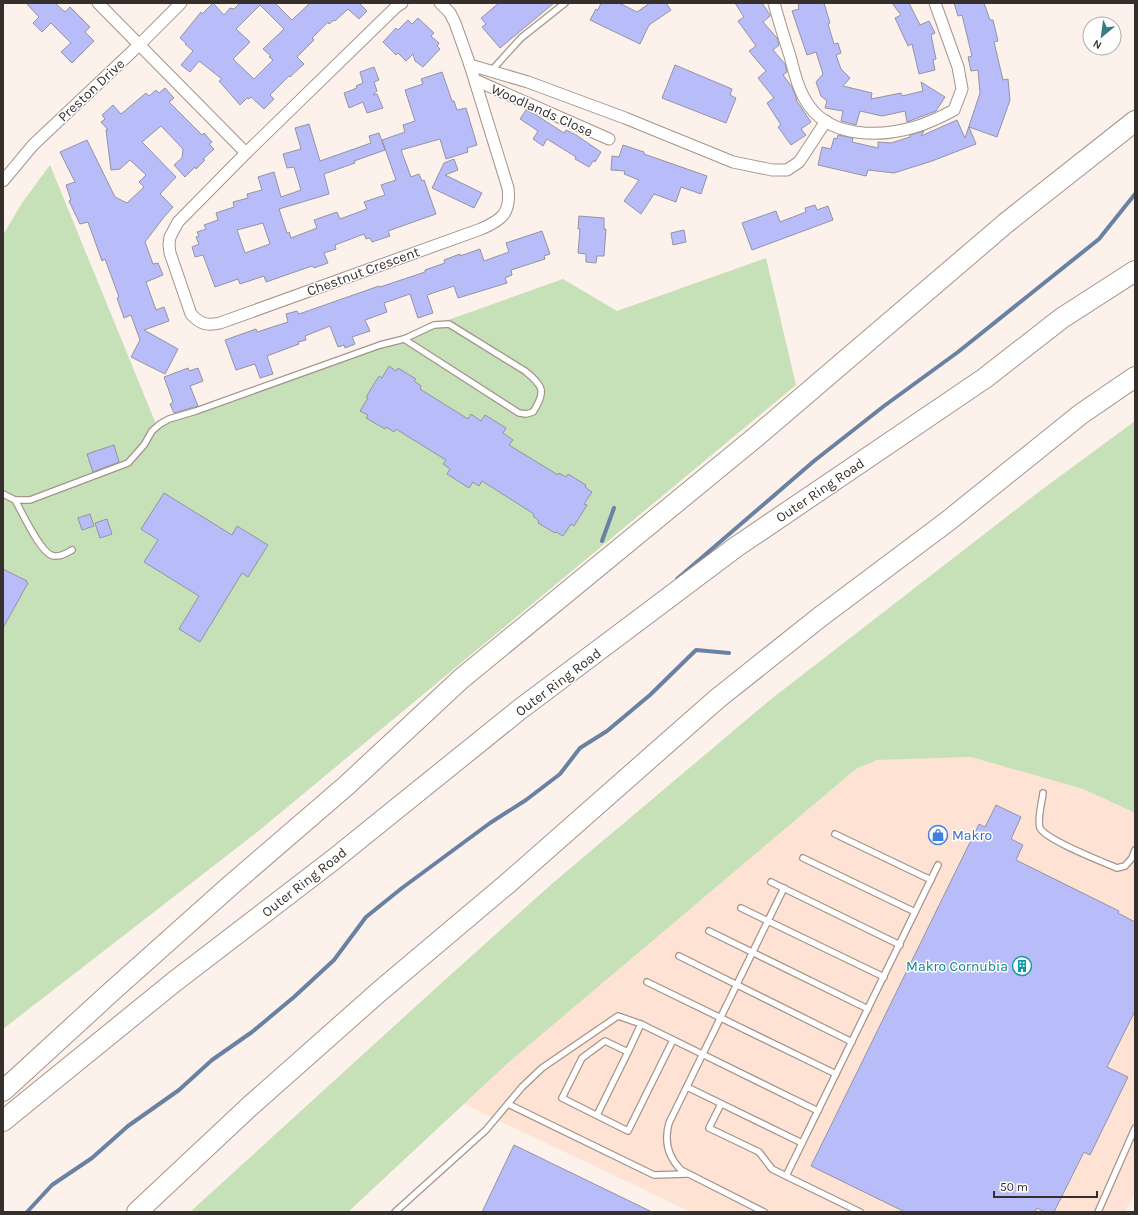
<svg xmlns="http://www.w3.org/2000/svg" width="1138" height="1215" font-family="Karla,sans-serif">
	<style>
		.built { fill: #fee3d4 }
		.green { fill: #c6e0b7 }
		.lines { fill: none; stroke-linecap: round; stroke-linejoin: round }
		.stream { stroke: #6982a3; stroke-width: 4 }
		.building { fill: #b8bdf9; stroke: #9294a5; fill-rule: evenodd }
		.lane-casing { stroke: #a5948a; stroke-width: 8 }
		.street-casing { stroke: #a5948a; stroke-width: 13 }
		.highway-casing { stroke: #a5948a; stroke-width: 22 }
		.lane { stroke: #fff; stroke-width: 5.5 }
		.street { stroke: #fff; stroke-width: 11 }
		.highway { stroke: #fff; stroke-width: 20 }
		.labels { text-anchor: middle; stroke-width: 3; stroke-linejoin: round; paint-order: stroke }
		.street-label { font-size: 14px; fill: #362f2b; stroke: #fff }
		.shop-label { font-size: 14px; fill: #366cbe; stroke: #fff; text-anchor: start }
		.culture-label { font-size: 14px; fill: #0d838f; stroke: #fff; text-anchor: end }
	</style>
	<rect width="100%" height="100%" fill="#fdf1eb"/>
	<path class="built" d="M971,757L1083,789L1135,813V1194L1125,1212H691L464,1104L509,1062L856,769L877,760Z"/>
	<g class="green">
		<path d="M50,165L156,424L563,279L617,311L766,258L796,385L261,829L3,1029V235L22,203Z"/>
		<path d="M1135,421V813L1083,789L971,757L877,760L856,769L509,1062L348,1212H190L437,987L554,882L770,700L1040,491Z"/>
	</g>
	<g class="lines">
		<g class="stream">
			<path d="M602,541L614,508"/>
			<path d="M677,579L814,461L884,406L958,352L1099,239L1135,194"/>
			<path d="M27,1212L52,1185L92,1158L128,1126L179,1090L212,1060L252,1032L294,997L334,960L366,917L402,888L490,823L526,800L560,774L580,748L607,731L650,695L696,650L729,653"/>
		</g>
	</g>
	<g class="building">
		<path d="M26,3H55L65,12L70,7L90,27L85,32L94,41L72,63L61,52L71,43L51,23L42,32L33,23L39,17Z"/>
		<path d="M213,3L224,15L230,8L234,9L240,3H275L292,20L310,3H359L367,11L359,19L348,9L335,21L334,20L329,24L328,22L312,38L314,40L297,57L304,64L290,77L289,76L270,95L274,99L264,109L251,97L249,99L247,98L240,105L219,81L222,79L199,61L190,72L181,65L193,51L185,44L186,43L180,38L201,12L202,14ZM260,5L284,29L263,49L271,56L269,57L273,60L254,79L233,59L250,42L236,29Z"/>
		<path d="M499,3H554L500,48L482,27L486,24L481,18Z"/>
		<path d="M601,3H619L637,12L650,3H666L671,10L649,25L640,44L590,20L596,9L598,10Z"/>
		<path d="M735,3H762L770,15V16L763,22L777,38L779,45L773,50L785,64L787,72L783,75L792,87L797,100H796L811,122L801,129L806,135L791,145L778,127L781,125L767,103L774,98L758,78L766,71L749,51L756,46L738,21L744,17Z"/>
		<path d="M798,3H824L830,23L828,24L834,44L838,43L841,53L836,55L841,69L850,78L843,86L872,93L871,99L901,93L902,96L923,91L921,82L945,97L936,111L907,122L905,111L882,116L860,111L856,125L841,121L843,111L825,108L827,101L821,96L816,82L823,74L816,52L807,55L792,11L799,9Z"/>
		<path d="M892,3H909L920,25L929,21L935,33L931,35L936,59L933,60L935,70L919,74L912,44L908,46L895,18L901,15Z"/>
		<path d="M954,3H984L990,20H993L998,41L994,42L1003,80L1008,79L1010,100L997,137L969,127L976,144L932,161L894,173L868,170L866,176L818,165L822,147L831,149L834,138L837,139L838,135L853,138L852,142L878,148V142L891,143L910,137V135L924,131L921,136L957,120L965,138L980,93L978,70L971,71L968,57L972,56L962,15L958,16Z"/>
		<path d="M418,18L434,33L431,36L439,43L437,46L440,49L423,67L415,61L413,54L406,61L398,53L396,55L383,42L396,28L398,30L408,20L412,24Z"/>
		<path d="M675,65L732,89L730,95L736,98L726,123L662,98Z"/>
		<path d="M374,67L379,80L374,82L377,91L373,95L377,94L383,108L367,113L363,102L349,108L344,93L357,88L356,86L363,83L360,72Z"/>
		<path d="M442,72L452,101H454L457,110L466,108L477,145L467,148L468,152L446,159L440,139L401,150L411,177L419,174L422,181L424,180L436,214L388,231L390,236L372,242L370,238L366,239L364,234L335,245L336,249L324,253L328,263L314,268L312,266L266,282L264,276L240,284L238,279L215,287L203,255L195,257L192,247L199,244L196,237L199,236L197,232L206,229L204,225L218,220L216,213L234,207L233,202L248,198L247,194L262,190L258,177L274,172L281,197L301,190L294,167L287,168L283,154L301,149L295,128L309,124L320,161L371,143L369,136L379,133L385,150L354,161L355,163L324,174L329,194L279,209L287,233L289,232L291,238L317,228L314,220L337,212L340,219L367,209L364,202L385,195L381,185L396,180L382,140L405,132L403,125L415,121L405,90L423,84L421,79ZM263,223L270,244L245,253L237,230Z"/>
		<path d="M165,88L174,98L169,102L202,135L204,133L212,142L209,144L214,149L203,159L205,160L196,169L195,167L185,177L174,165L182,158L183,149L161,126L142,142L176,177L160,194L173,207L164,217L145,242L153,264L158,263L163,275L146,282L156,310L164,307L169,321L144,330L178,349L165,374L131,357L140,340L131,315L124,318L117,298L119,297L105,259L102,261L88,222L80,224L69,201L71,200L66,185L75,182L60,152L87,140L115,197L127,203L144,187L139,182L146,175L130,160L120,169L111,170L106,130H108L101,122L105,119L102,115L113,105L121,114L146,93L149,96L156,90L159,93Z"/>
		<path d="M526,110L536,115L564,133L566,130L576,135L601,152L595,162L594,160L589,167L575,159L576,157L547,139L543,146L533,139L538,131L520,119Z"/>
		<path d="M623,145L644,152V154L707,176L701,194L681,187L676,202L654,194L641,214L624,201L639,180L624,174L625,171L611,170L612,156L619,157Z"/>
		<path d="M454,159L458,170L445,175L482,193L474,208L432,188L444,163Z"/>
		<path d="M815,205L817,210L828,206L833,220L752,250L742,223L776,211L780,222L806,212L805,208Z"/>
		<path d="M579,216L604,218V229H606L604,256H597L596,263L586,262V254L578,253L580,229H578Z"/>
		<path d="M684,230L686,242L673,245L671,233Z"/>
		<path d="M542,231L550,254L544,256L545,259L511,270L512,275L505,278L507,283L458,298L454,286L427,295L433,313L418,318L410,294L384,303L387,312L365,320L370,331L352,337L355,344L345,348L344,345L338,347L330,326L305,336L306,340L298,342L299,344L267,356L273,374L260,378L255,364L236,370L225,340L256,329L257,332L288,322L286,314L297,311L299,314L379,286L380,287L425,272V270L445,263L444,260L460,254V256L480,249L484,261L509,252L506,243Z"/>
		<path d="M389,366L396,371L398,368L416,379L414,381L421,386L420,389L468,419L471,414L481,421L485,415L506,428L503,433L513,440L509,445L558,475L559,473L566,477L568,474L586,485L585,487L592,492L584,504L587,505L574,526L571,524L563,536L556,532L555,533L538,523L539,521L533,516L534,514L482,481L479,486L473,482L469,488L447,474L450,469L443,464L446,460L396,429L394,432L386,427L385,429L366,418L368,415L360,411L368,398L366,397L379,376L382,378Z"/>
		<path d="M188,368L189,371L198,368L203,381L190,386L198,406L174,413L170,404L173,402L164,377Z"/>
		<path d="M114,445L119,462L93,472L87,454Z"/>
		<path d="M164,493L232,535L237,526L268,545L248,577L242,573L200,642L179,629L199,596L144,562L158,540L141,529Z"/>
		<path d="M90,514L94,526L82,530L78,518Z"/>
		<path d="M107,519L112,534L100,538L95,523Z"/>
		<path d="M3,569L27,581L26,582L28,583L3,628Z"/>
		<path d="M996,805L1021,817L1011,839L1023,845L1016,860L1119,911L1118,913L1135,922V1011L1107,1067L1128,1077L1090,1155L1084,1152L1054,1212H1045L1037,1208L1035,1212H905L811,1166L979,824L985,827Z"/>
		<path d="M514,1145L652,1212H482Z"/>
	</g>
	<g class="lines">
		<g class="lane-casing">
			<g id="lane">
				<path d="M492,70L521,38L565,3"/>
				<path d="M3,494L15,500H30L128,463L144,445L152,431L160,424L169,419L196,411L380,345L404,339L434,325L449,324L525,371C544,386 546,392 533,412L526,414L519,413L404,339"/>
				<path d="M15,500C22,512 41,555 54,556C61,557 67,553 72,550"/>
				<path d="M1043,793C1042,802 1037,820 1040,828C1046,840 1103,862 1117,868L1125,866L1132,858L1135,850"/>
				<path d="M835,834L931,880"/>
				<path d="M803,858L915,912"/>
				<path d="M771,882L900,945"/>
				<path d="M741,908L884,977"/>
				<path d="M709,931L868,1009"/>
				<path d="M679,956L852,1042"/>
				<path d="M647,982L836,1074"/>
				<path d="M641,1024L628,1052L605,1041L582,1058L562,1098L628,1131L673,1040"/>
				<path d="M687,1087L802,1143"/>
				<path d="M508,1104L654,1175L687,1174"/>
				<path d="M721,1104L709,1128L759,1152L772,1169L786,1176"/>
				<path d="M597,1115L628,1052"/>
				<path d="M395,1212L486,1130L522,1087L542,1068L618,1016L641,1024L818,1111"/>
				<path d="M764,1212L681,1170C668,1157 664,1141 669,1123L784,888"/>
				<path d="M860,1212L786,1176L938,865"/>
				<path d="M1098,1212L1135,1128"/>
			</g>
		</g>
		<g class="street-casing">
			<g id="street">
				<path d="M98,3L246,153"/>
				<path d="M402,3L396,7L246,153L178,222L170,237L169,245L170,253L191,314C200,324 207,326 220,323L481,229C502,220 511,213 508,188L470,65L455,23L450,13L440,3"/>
				<path d="M774,3C779,21 784,38 790,56C794,72 799,93 810,107C833,138 881,137 915,127C928,123 941,117 954,110L962,89L958,67L935,3"/>
				<path d="M470,65L528,82L625,118L733,162L772,170H787L799,162L826,121"/>
				<path d="M475,80L609,139"/>
				<path d="M3,181L33,145L139,45L181,3"/>
			</g>
		</g>
		<g class="highway-casing">
			<g id="highway">
				<path d="M3,1091L111,992L231,885L347,785L461,679L757,436L1006,223L1135,121"/>
				<path d="M3,1121L174,982L333,860L519,710L736,547L985,378L1062,318L1135,271"/>
				<path d="M137,1212L249,1107L380,991L507,884L717,699L820,617L948,521L1081,414L1135,377"/>
			</g>
		</g>
		<use href="#lane" class="lane"/>
		<use href="#street" class="street"/>
		<use href="#highway" class="highway"/>
	</g>
	<defs>
		<g id="shop-ring" transform="scale(1)"><circle r="9.5" fill="#fff" stroke="#3f7fe0" stroke-width="1.5"/><path d="M-5-2.5h2.3a2.7 3.5 0 0 1 5.4 0H5L5.5 6h-11ZM-1.5-2.5h3a1.5 2.3 0 0 0-3 0Z" fill="#3f7fe0"/></g>
		<g id="building-ring" transform="scale(1)"><circle r="9.5" fill="#fff" stroke="#0f9aa8" stroke-width="1.5"/><path d="M-4-6H4V6H1V3H-1V6H-4ZM-2.5-4.3h1.7v1.8h-1.7ZM.8-4.3h1.7v1.8H.8ZM-2.5-1h1.7V.8h-1.7ZM.8-1h1.7V.8H.8Z" fill="#0f9aa8"/></g>
	</defs>
	<g fill-rule="evenodd">
		<use href="#shop-ring" x="938" y="835"/>
		<use href="#building-ring" x="1022" y="966"/>
	</g>
	<g class="labels">
		<g class="street-label">
			<text transform="translate(91 90) rotate(-43)" y="5">Preston Drive</text>
			<text transform="translate(542 110) rotate(24)" y="5">Woodlands Close</text>
			<text transform="translate(363 271) rotate(-20)" y="5">Chestnut Crescent</text>
			<text transform="translate(820 490) rotate(-34)" y="5">Outer Ring Road</text>
			<text transform="translate(558 682) rotate(-37)" y="5">Outer Ring Road</text>
			<text transform="translate(304 882) rotate(-38)" y="5">Outer Ring Road</text>
		</g>
		<g class="shop-label">
			<text x="952" y="840">Makro</text>
		</g>
		<g class="culture-label">
			<text x="1008" y="971">Makro Cornubia</text>
		</g>
	</g>
	<rect width="1138" height="1215" fill="none" stroke="#362f2b" stroke-width="8"/>
	<g transform="translate(1102 36) rotate(209)"><circle r="19" fill="#ffffff" stroke="#afacaa"/>
	<path d="M0-3L7 15L0 10L-7 15Z" fill="#357d83"/>
	<text y="-6" font-size="11" font-weight="bold" text-anchor="middle" fill="#362f2b">N</text>
	</g>
	<path d="M994 1191v6h103v-6" fill="none" stroke="#362f2b" stroke-width="2"/>
	<text x="1000" y="1191" font-size="12" fill="#362f2b" stroke="#ffffff" stroke-width="3" paint-order="stroke">50 m</text>
</svg>
